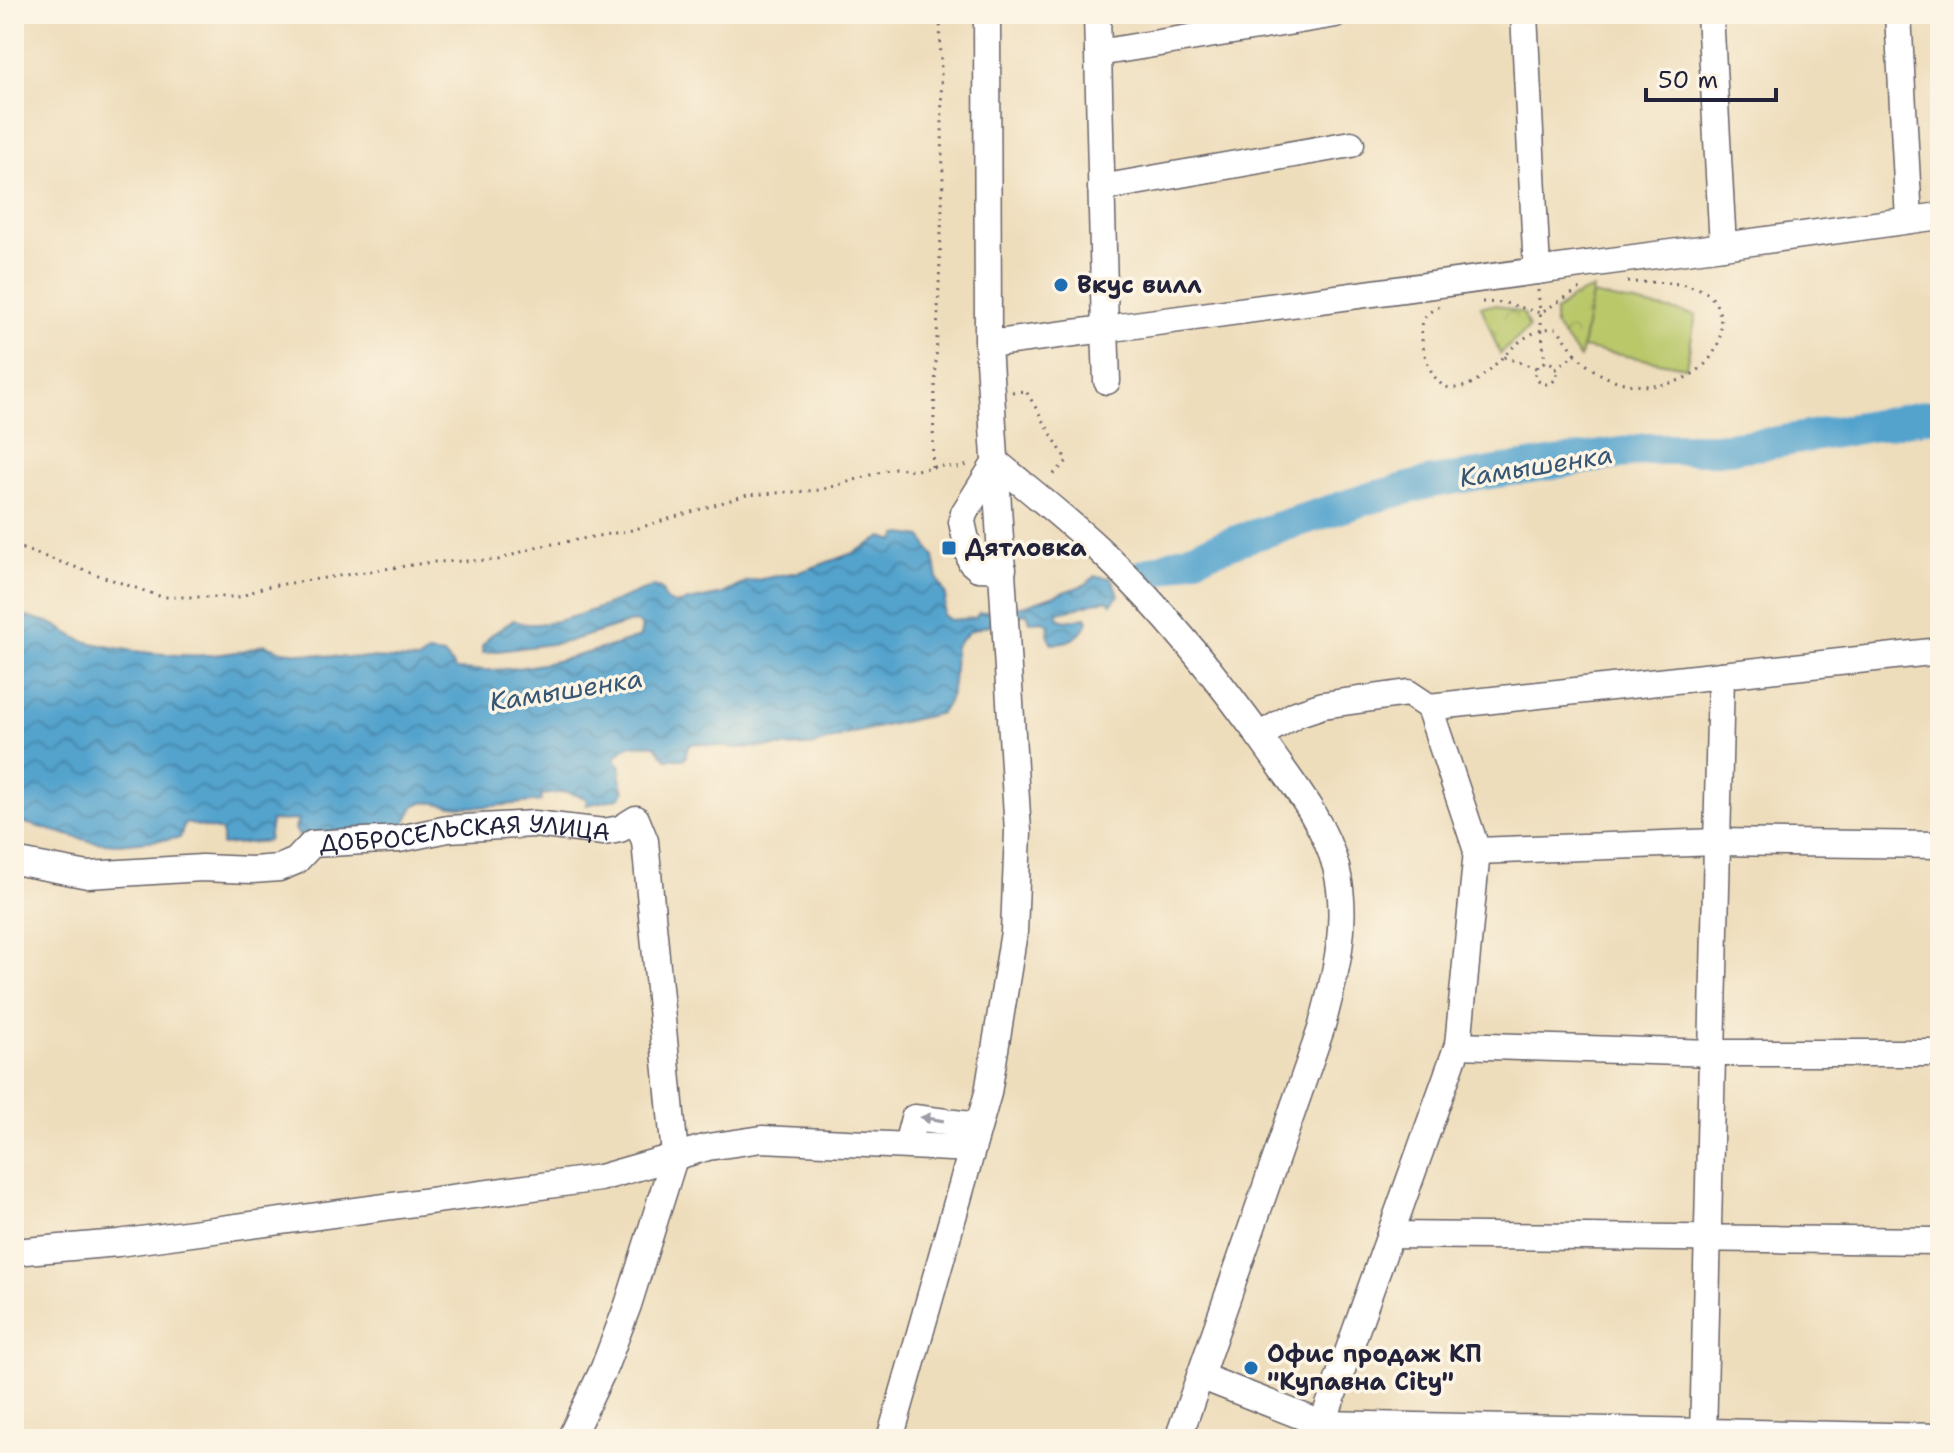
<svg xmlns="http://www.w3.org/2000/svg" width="1954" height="1453" font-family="'Shantell Sans',sans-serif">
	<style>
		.park { fill: url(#park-crowns); stroke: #6e7553; stroke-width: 2 }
		.garden { fill: #bac86b; stroke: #6e7553; stroke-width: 2 }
		.water { fill: url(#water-waves); stroke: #3a6284; stroke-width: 2 }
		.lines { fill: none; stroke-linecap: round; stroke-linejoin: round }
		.river { stroke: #53a3cd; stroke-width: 32 }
		.minor-casing { stroke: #696368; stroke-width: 29 }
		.path { stroke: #696368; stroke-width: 3; stroke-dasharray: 2 6; stroke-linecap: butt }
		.minor { stroke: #fff; stroke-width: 26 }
		.oneway { fill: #9c9ca7 }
		.poi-dot { fill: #1f6fb2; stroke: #fcf5e5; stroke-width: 3 }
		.labels { text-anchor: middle; stroke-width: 7; stroke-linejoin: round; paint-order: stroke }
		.poi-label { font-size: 24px; font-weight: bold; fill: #22223b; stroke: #fcf5e5; text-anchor: start }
		.street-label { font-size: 24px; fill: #22223b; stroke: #fcf5e5 }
		.water-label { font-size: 26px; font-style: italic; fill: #365675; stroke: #fcf5e5 }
	</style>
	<defs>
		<pattern id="park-crowns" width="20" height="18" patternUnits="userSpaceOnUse" patternTransform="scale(2)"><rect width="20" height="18" fill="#bac86b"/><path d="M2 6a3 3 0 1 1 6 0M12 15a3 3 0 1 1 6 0" fill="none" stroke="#a0ac5e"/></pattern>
		<pattern id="water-waves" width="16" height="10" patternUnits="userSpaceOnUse" patternTransform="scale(2)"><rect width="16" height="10" fill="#53a3cd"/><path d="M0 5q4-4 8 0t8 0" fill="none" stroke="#4484a8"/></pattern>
	</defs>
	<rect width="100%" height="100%" fill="#fcf5e5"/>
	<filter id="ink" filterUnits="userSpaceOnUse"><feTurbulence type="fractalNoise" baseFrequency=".0125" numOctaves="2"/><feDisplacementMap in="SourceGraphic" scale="16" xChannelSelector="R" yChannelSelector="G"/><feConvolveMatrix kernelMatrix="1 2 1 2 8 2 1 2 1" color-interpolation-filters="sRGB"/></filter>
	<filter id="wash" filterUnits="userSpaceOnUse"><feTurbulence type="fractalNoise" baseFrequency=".006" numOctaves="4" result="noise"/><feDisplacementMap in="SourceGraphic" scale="32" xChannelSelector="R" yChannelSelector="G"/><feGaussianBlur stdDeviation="1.8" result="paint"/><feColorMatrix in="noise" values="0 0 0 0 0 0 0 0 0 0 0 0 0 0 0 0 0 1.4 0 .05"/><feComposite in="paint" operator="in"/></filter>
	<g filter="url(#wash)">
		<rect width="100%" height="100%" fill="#edb"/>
		<g class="park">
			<path d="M1593,289L1580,358L1555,326V312L1573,297Z"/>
			<path d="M1497,305L1524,314L1529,328L1500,354L1481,306Z"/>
		</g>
		<path class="garden" d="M1592,295L1696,315L1686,367L1582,348Z"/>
		<path class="water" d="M903,534L922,537L934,557L938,579L946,596L943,615L950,620L975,618L979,613L1026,605L1084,585L1096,576L1111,578L1119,595L1111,604L1107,600C1091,602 1076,610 1058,612V618L1066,621L1086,617L1088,621C1081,638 1070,642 1052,644L1048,636L1049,625L1043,621L1030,622L1027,613L970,631L955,646C953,670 957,693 941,713L849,734L811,746L733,748L695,743L688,746L685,759H666L655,745C638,744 624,742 615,759L621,766L620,778L624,792L619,798L586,805V798L566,792L541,795V801C512,804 480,809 452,806C437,804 430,800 415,805L404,825L299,836L295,829L298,820L271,821L268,841L222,845V831L185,823L180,838L117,844L93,842L14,820V614C26,617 39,619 50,623C63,628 74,639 88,642C137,654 217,664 264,644L283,651L338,657L419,660L428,653L444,655L456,670C522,674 578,657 640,637L642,626L636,622L628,623L566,642L482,653V646L491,635L514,620C541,637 624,597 654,586L662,590L665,599L674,604L723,594L746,582L803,571L853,553L883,537L894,541L898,535Z"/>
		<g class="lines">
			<path class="river" d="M1144,575L1242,539L1367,499L1432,482L1647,449H1716L1772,443L1940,414"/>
		</g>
	</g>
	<g filter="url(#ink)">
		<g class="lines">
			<g class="minor-casing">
				<g id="minor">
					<path d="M1524,14L1537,271"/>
					<path d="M1898,14L1909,220"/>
					<path d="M1098,53L1336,14"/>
					<path d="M1101,188L1351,144"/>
					<path d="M1723,246L1940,216"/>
					<path d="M988,344L1105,329L1097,14"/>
					<path d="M1107,381L1105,329L1723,246L1710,14"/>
					<path d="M996,462C1033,493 1072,523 1107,557C1166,613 1227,690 1274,757C1299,792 1325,826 1336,867C1350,922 1335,977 1321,1029L1178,1439"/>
					<path d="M996,462L964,513L962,522L971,562L978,568L1003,569"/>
					<path d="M1259,736L1296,714L1323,705L1408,693L1429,707"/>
					<path d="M1477,851L1717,842L1940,845"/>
					<path id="s1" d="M14,861L88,875L202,868L252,870L279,868L296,861L312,844L399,839L448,829L534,824L604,832L620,829L636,819L645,841L675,1155L628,1305L604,1368L570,1439"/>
					<path d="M1458,1045L1713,1053H1940"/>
					<path d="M907,1145L914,1118L978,1126"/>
					<path d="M1390,1235L1940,1241"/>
					<path d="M14,1252L118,1243L600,1178L708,1147L762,1139L972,1149"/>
					<path d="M1200,1376L1322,1424L1940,1437"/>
					<path d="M890,1439L988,1093L1014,932L1018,832L988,344L987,14"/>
					<path d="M1317,1439L1458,1045L1477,851L1429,707L1940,651"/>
					<path d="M1703,1439L1721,675"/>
				</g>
			</g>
			<g class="path">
				<path d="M1538,290L1545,363"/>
				<path d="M1482,302L1505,303L1540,313L1581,288"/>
				<path d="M1439,307C1433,310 1428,312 1424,319C1416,335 1429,387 1451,388C1491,391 1509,327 1557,328L1576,354"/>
				<path d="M1504,357L1536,368"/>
				<circle cx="1546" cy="373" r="11"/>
				<path d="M1555,368L1576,354C1607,392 1675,398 1708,361C1719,347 1723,333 1720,315C1718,306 1712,295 1704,291C1680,280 1650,283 1624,282"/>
				<path d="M1012,392L1026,391L1067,461L1050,478"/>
				<path d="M932,467L943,181L940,14"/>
				<path d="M14,546L162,597H240L264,587L432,562L498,560L536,547L632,530L747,495L821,490L895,468L916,470L942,466L959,468L968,465"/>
			</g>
			<use href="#minor" class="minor"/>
		</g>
		<defs><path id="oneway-solid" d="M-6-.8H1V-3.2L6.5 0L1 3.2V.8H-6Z" transform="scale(2)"/></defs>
		<use class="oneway" href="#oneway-solid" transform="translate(932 1119) rotate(-171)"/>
	</g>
	<g class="poi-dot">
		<circle cx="1061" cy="285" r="8"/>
		<rect x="941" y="540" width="16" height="16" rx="4"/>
		<circle cx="1251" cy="1368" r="8"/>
	</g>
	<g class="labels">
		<g class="poi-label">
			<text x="1077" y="293">Вкус вилл</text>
			<text x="965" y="556">Дятловка</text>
			<text x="1267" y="1362">Офис продаж КП<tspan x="1267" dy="28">"Купавна City"</tspan></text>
		</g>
		<g class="street-label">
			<text dy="8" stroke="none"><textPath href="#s1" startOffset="462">ДОБРОСЕЛЬСКАЯ УЛИЦА</textPath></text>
		</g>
		<g class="water-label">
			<text transform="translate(1536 466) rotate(-9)" y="9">Камышенка</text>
			<text transform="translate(566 690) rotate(-9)" y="9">Камышенка</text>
		</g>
	</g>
	<rect width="1954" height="1453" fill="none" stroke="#fcf5e5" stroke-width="48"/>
	<path d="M1646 88v12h130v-12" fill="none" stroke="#22223b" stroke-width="4"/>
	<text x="1658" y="88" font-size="24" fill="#22223b" stroke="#fcf5e5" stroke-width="6" paint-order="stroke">50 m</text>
</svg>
